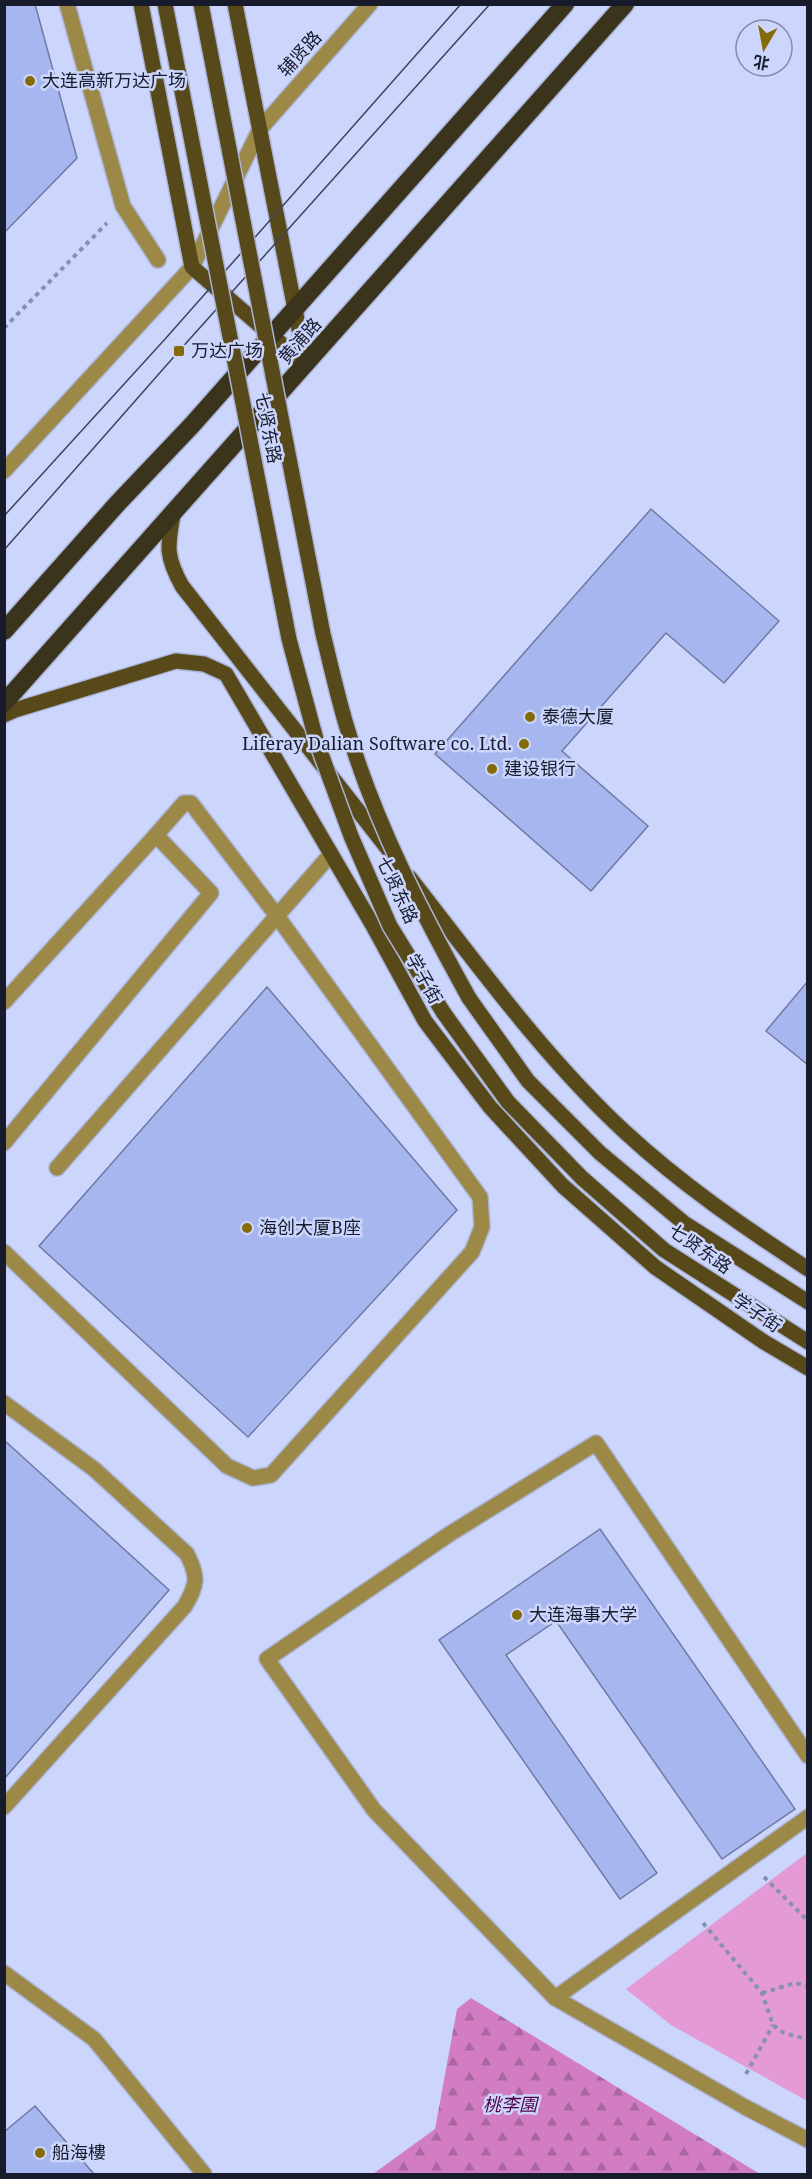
<svg xmlns="http://www.w3.org/2000/svg" width="812" height="2179" font-family="'Noto Serif','Noto Sans SC',serif">
	<style>
		.forest { fill: url(#forest-firs) }
		.garden { fill: #e39ad5 }
		.building { fill: #a8b6ef; stroke: #6e79a4; stroke-width: 1.5 }
		.lines { fill: none; stroke-linecap: round; stroke-linejoin: round }
		.minor-casing { stroke: #abb4d7; stroke-width: 18 }
		.major-casing { stroke: #abb4d7; stroke-width: 18 }
		.highway-casing { stroke: #abb4d7; stroke-width: 21 }
		.path { stroke: #8890af; stroke-width: 4; stroke-dasharray: 4.5 4.5; stroke-linecap: butt }
		.minor { stroke: #9c8947; stroke-width: 15 }
		.major { stroke: #57491a; stroke-width: 15 }
		.highway { stroke: #3b341c; stroke-width: 18 }
		.tram { stroke: #3e4359; stroke-width: 1.5 }
		.major-bridge-casing { stroke: #abb4d7; stroke-width: 18; stroke-linecap: butt }
		.major-bridge { stroke: #57491a; stroke-width: 15 }
		.poi-dot { fill: #836c07; stroke: #ccd6fd; stroke-width: 2 }
		.labels { text-anchor: middle; stroke-width: 5; stroke-linejoin: round; paint-order: stroke }
		.street-label { font-size: 18px; fill: #171b2c; stroke: #ccd6fd }
		.poi-label { font-size: 18px; fill: #171b2c; stroke: #ccd6fd; text-anchor: start }
		.park-label { font-size: 18px; font-style: italic; fill: #520149; stroke: #ccd6fd }
	</style>
	<defs>
		<pattern id="forest-firs" width="22" height="20" patternUnits="userSpaceOnUse" patternTransform="scale(1.5)"><rect width="22" height="20" fill="#d27dc3"/><path d="M5 1l3.5 6h-7zM16 11l3.5 6h-7z" fill="#a9669f"/></pattern>
	</defs>
	<rect width="100%" height="100%" fill="#ccd6fd"/>
	<path class="forest" d="M471,1998L760,2174H373L435,2129L457,2009Z"/>
	<path class="garden" d="M807,1853V2101L671,2025L626,1989Z"/>
	<g class="building">
		<path d="M4,4H35L77,158L4,233Z"/>
		<path d="M651,509L779,621L724,683L666,633L562,751L648,826L591,891L435,754Z"/>
		<path d="M808,981V1065L766,1031Z"/>
		<path d="M267,987L457,1210L248,1437L39,1246Z"/>
		<path d="M4,1440L169,1590L4,1779Z"/>
		<path d="M600,1529L795,1809L722,1859L556,1621L506,1655L657,1873L620,1899L439,1640Z"/>
		<path d="M35,2106L94,2174H4V2132Z"/>
	</g>
	<g class="lines">
		<g class="minor-casing">
			<g id="minor">
				<path d="M67,4L123,206L158,260"/>
				<path d="M4,471L192,267L260,129L370,4"/>
				<path d="M4,1002L156,835L211,893L4,1143"/>
				<path d="M57,1168L331,854"/>
				<path d="M4,1252L227,1466L253,1478L271,1475L472,1252L482,1227L480,1197L277,916L191,803H184L156,835"/>
				<path d="M4,1403L94,1469L187,1554C199,1578 197,1584 185,1606L4,1807"/>
				<path d="M808,1756L596,1443L448,1535L267,1659L374,1810L555,1998L745,2107L808,2140"/>
				<path d="M4,1973L94,2039L204,2174"/>
				<path d="M555,1998L808,1817"/>
			</g>
		</g>
		<g class="major-casing">
			<g id="major">
				<path d="M141,4L192,267L306,365"/>
				<path d="M235,4L306,365"/>
				<path d="M173,515C167,547 166,557 182,586L392,854"/>
				<path d="M4,715L15,710L176,661L204,664L226,674L372,924L425,1021L490,1107L563,1186L655,1267L764,1342L808,1368"/>
				<path d="M410,878C478,965 544,1057 625,1132C681,1184 744,1227 808,1269"/>
				<path d="M469,998L528,1081L600,1153L684,1223L808,1302"/>
				<path d="M443,1012L508,1102L582,1178L664,1250L808,1342"/>
			</g>
		</g>
		<g class="highway-casing">
			<g id="highway">
				<path d="M4,631L117,504L192,425L565,4"/>
				<path d="M4,703L625,4"/>
			</g>
		</g>
		<g class="path">
			<path d="M4,328L107,223"/>
			<path d="M764,1877L808,1921"/>
			<path d="M703,1923L762,1993L773,2025L784,2033L803,2038L808,2036"/>
			<path d="M762,1993L795,1983L808,1986"/>
			<path d="M746,2074L773,2025"/>
		</g>
		<use href="#minor" class="minor"/>
		<use href="#major" class="major"/>
		<use href="#highway" class="highway"/>
		<g class="tram">
			<path d="M4,516L166,338L461,4"/>
			<path d="M4,550L179,351L490,4"/>
		</g>
		<g class="major-bridge-casing">
			<g id="major-bridge">
				<path d="M165,4L289,639L317,743L351,836L390,926L443,1012"/>
				<path d="M201,4L323,634C331,666 338,699 348,731C376,825 422,913 469,998"/>
			</g>
		</g>
		<use href="#major-bridge" class="major-bridge"/>
	</g>
	<g class="poi-dot">
		<circle cx="30" cy="81" r="6"/>
		<rect x="173" y="345" width="12" height="12" rx="3"/>
		<circle cx="530" cy="717" r="6"/>
		<circle cx="524" cy="744" r="6"/>
		<circle cx="492" cy="769" r="6"/>
		<circle cx="247" cy="1228" r="6"/>
		<circle cx="517" cy="1615" r="6"/>
		<circle cx="40" cy="2153" r="6"/>
	</g>
	<g class="labels">
		<g class="street-label">
			<text transform="translate(300 54) rotate(-48)" y="6">辅贤路</text>
			<text transform="translate(300 341) rotate(-49)" y="6">黄浦路</text>
			<text transform="translate(268 428) rotate(79)" y="6">七贤东路</text>
			<text transform="translate(397 890) rotate(65)" y="6">七贤东路</text>
			<text transform="translate(424 979) rotate(61)" y="6">学子街</text>
			<text transform="translate(700 1249) rotate(35)" y="6">七贤东路</text>
			<text transform="translate(757 1313) rotate(34)" y="6">学子街</text>
		</g>
		<g class="poi-label">
			<text x="42" y="87">大连高新万达广场</text>
			<text x="191" y="357">万达广场</text>
			<text x="542" y="723">泰德大厦</text>
			<text x="512" y="750" text-anchor="end">Liferay Dalian Software co. Ltd.</text>
			<text x="504" y="775">建设银行</text>
			<text x="259" y="1234">海创大厦B座</text>
			<text x="529" y="1621">大连海事大学</text>
			<text x="52" y="2159">船海樓</text>
		</g>
		<g class="park-label">
			<text x="510" y="2111">桃李園</text>
		</g>
	</g>
	<rect width="812" height="2179" fill="none" stroke="#171b2c" stroke-width="12"/>
	<g transform="translate(764 48) rotate(190)"><circle r="28" fill="#ccd6fd" stroke="#848ba9" stroke-width="1.5"/>
	<path d="M0-4.5L10 22L0 15L-10 22Z" fill="#836c07"/>
	<text y="-9" font-size="16" font-weight="bold" text-anchor="middle" fill="#171b2c">北</text>
	</g>
</svg>
